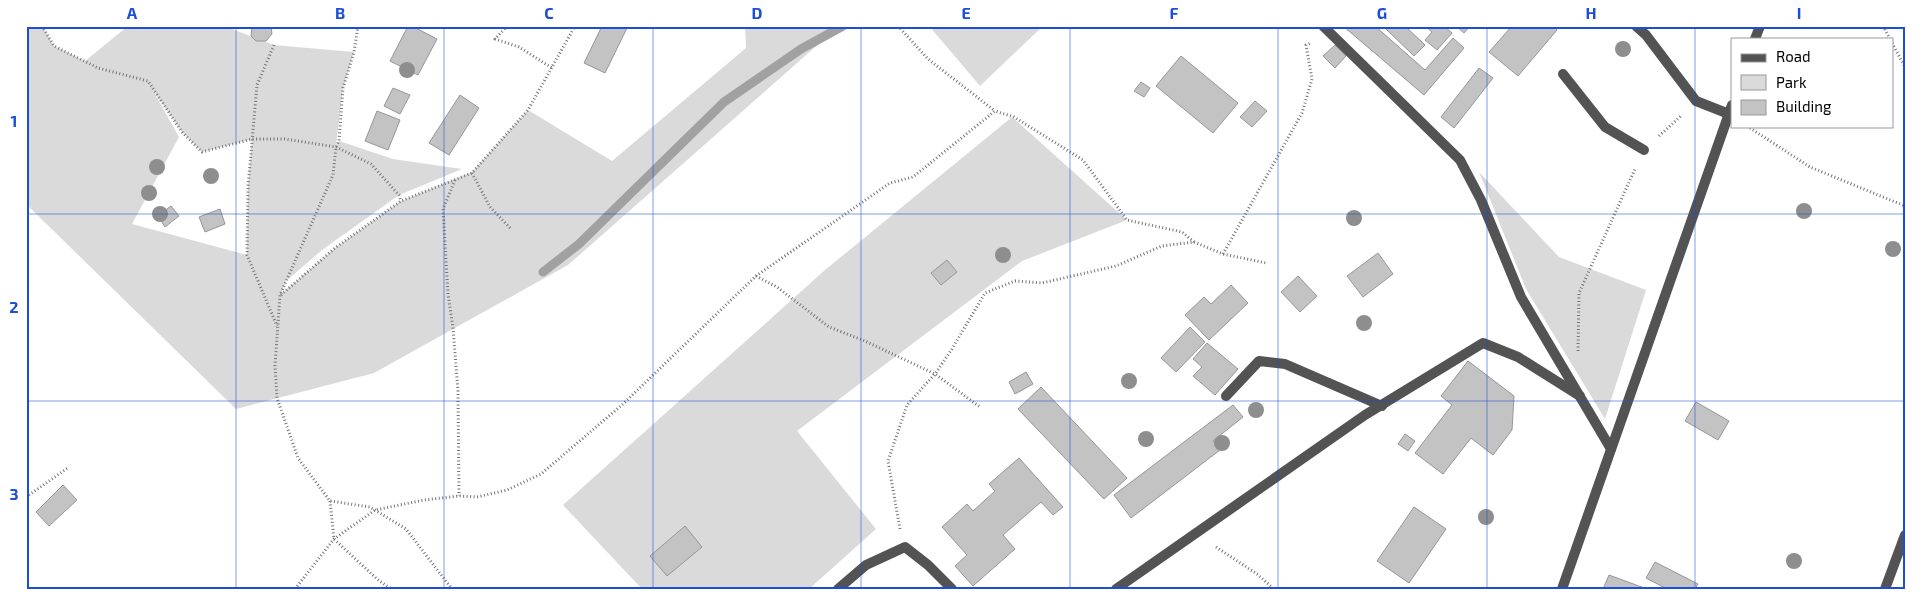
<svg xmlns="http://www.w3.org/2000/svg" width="1931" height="615" font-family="'Exo 2',sans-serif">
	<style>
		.green { fill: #dadada; fill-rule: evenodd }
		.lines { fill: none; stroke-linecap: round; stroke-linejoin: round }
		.stream { stroke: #a1a1a1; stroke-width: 9 }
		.building { fill: #c3c3c3; stroke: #979797 }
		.path { stroke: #757575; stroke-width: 3; stroke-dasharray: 1 2.5; stroke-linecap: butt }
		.lane { stroke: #535353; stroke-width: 10 }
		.street { stroke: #535353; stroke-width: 10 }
		.tree { fill: #8e8e8e }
		.grid { fill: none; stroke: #1d4ed8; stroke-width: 1; stroke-opacity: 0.55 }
		.neatline { fill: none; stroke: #1d4ed8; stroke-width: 2 }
		.grid-label { font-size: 16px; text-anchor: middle; font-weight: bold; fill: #1d4ed8 }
	</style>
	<rect width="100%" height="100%" fill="#fff"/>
	<g class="green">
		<path d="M26,26H42L54,46L85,61L128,26H224L274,45L354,52L343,88L336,145L339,141L393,159L462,169L399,195L322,250L286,281L281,294L335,248L401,201L472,172L528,110L612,161L746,48L745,26H839L568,265L374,373L236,409L26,204ZM152,89L182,132L202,152L252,139L248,187L247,255L132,224L179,137Z"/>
		<path d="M929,26H1043L980,86Z"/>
		<path d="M1012,117L1127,220L1022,261L797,431L876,529L809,589H642L563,505L825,270Z"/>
		<path d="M1479,172L1559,257L1646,290L1605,419L1526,289Z"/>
	</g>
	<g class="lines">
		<path class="stream" d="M543,272L579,244L724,102L801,49L843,26"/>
	</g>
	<g class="building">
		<path d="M252,26H271L272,34L266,41H256L251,36Z"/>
		<path d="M408,26H412L437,39L418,75L390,61Z"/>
		<path d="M602,26H628L605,73L584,63Z"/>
		<path d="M1343,26H1375L1425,70L1453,38L1464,48L1424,95Z"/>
		<path d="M1389,26H1405L1425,45L1414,56L1386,29Z"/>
		<path d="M1425,26H1444L1452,33L1437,50L1425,40L1432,32Z"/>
		<path d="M1456,26H1470L1464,33Z"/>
		<path d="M1512,26H1553L1557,30L1518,76L1489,52Z"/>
		<path d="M1335,45L1346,56L1335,68L1323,56Z"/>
		<path d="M1181,56L1238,103L1213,133L1156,86Z"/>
		<path d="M1479,68L1493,78L1454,128L1441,117Z"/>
		<path d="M1141,82L1150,88L1144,97L1134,91Z"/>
		<path d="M393,88L410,95L400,114L384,106Z"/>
		<path d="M460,95L479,108L449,155L429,143Z"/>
		<path d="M1255,101L1267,111L1252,127L1240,117Z"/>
		<path d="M377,111L400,120L388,150L365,141Z"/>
		<path d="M171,206L179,216L165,227L158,216Z"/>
		<path d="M220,209L225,224L205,232L199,217Z"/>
		<path d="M1378,253L1393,274L1363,297L1347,276Z"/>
		<path d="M947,260L957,272L941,285L931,273Z"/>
		<path d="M1298,276L1317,296L1300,312L1281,292Z"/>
		<path d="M1231,285L1248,303L1209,340L1185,315L1204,297L1211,304Z"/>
		<path d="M1190,327L1205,342L1176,372L1161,358Z"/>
		<path d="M1207,343L1238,369L1215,395L1193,376L1202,367L1193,359Z"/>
		<path d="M1468,361L1514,396L1512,430L1493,455L1471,438L1443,474L1415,453L1452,405L1441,396Z"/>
		<path d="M1026,372L1033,384L1015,394L1009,382Z"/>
		<path d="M1041,387L1127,478L1104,499L1018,409Z"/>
		<path d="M1696,402L1729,421L1718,440L1685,421Z"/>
		<path d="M1233,405L1243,417L1213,441L1220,450L1131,518L1114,495Z"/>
		<path d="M1405,434L1415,441L1408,451L1398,444Z"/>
		<path d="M1019,458L1063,507L1053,515L1041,502L1003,535L1015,549L973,586L955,566L967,555L942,527L967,504L973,511L995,491L989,484Z"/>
		<path d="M63,485L77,500L49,526L36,512Z"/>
		<path d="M1414,507L1446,529L1409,583L1377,561Z"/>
		<path d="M685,526L702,547L667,576L650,556Z"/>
		<path d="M1655,562L1698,584L1695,589H1667L1646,578Z"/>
		<path d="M1609,575L1647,589H1603Z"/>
	</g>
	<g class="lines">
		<g class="path">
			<path d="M42,26L54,46L98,68L148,81L182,132L202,152L252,139H285L336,147L371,164L399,195L401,201"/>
			<path d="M358,26L354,52L343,88L339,141L336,147L333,175L280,295L275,366L277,398L298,458L330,501L370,507L406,529L452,589"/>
			<path d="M507,26L495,39L519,47L552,68"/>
			<path d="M898,26L928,59L995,111"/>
			<path d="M1883,26L1890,39"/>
			<path d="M1892,43L1905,67"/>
			<path d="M274,45L257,85L248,187L247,255L277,326"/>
			<path d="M1747,126L1810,167L1905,206"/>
			<path d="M1659,136L1682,115"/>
			<path d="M472,173L490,207L511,229"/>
			<path d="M455,180L443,209L448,294L453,328L458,391L459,496"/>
			<path d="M1223,254L1302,113L1312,79L1306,45L1311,43"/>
			<path d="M756,276L777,287L829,327L865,341L935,374L980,407"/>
			<path d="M281,295L335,248L401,201L472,173L528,110L575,26"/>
			<path d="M1578,351L1579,293L1635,169"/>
			<path d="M26,497L69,467"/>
			<path d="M330,501L334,539L377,579L391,589"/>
			<path d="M900,529L888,461L907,405L935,374L952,349L985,293L1015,281L1042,283L1116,266L1162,246L1194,242L1223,254L1266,263"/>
			<path d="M1216,547L1257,574L1274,589"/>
			<path d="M295,589L334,539L375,510L424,500L459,496L477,497L507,490L541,474L623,404L756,276L890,183L913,177L995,111L1014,117L1083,160L1127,220L1182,232L1194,242"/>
		</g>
		<g class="lane">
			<path d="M1636,26L1646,35L1696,101L1729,114"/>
			<path d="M1563,74L1605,127L1644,150"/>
			<path d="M1226,396L1259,361L1285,364L1382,406"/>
			<path d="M838,589L866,565L905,547L928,565L952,589"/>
			<path d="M1885,589L1905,535"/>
		</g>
		<g class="street">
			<path d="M1323,26L1460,160L1481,200L1521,297L1611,449"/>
			<path d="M1755,39L1760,26"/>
			<path d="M1116,589L1365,415L1483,343L1518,357L1580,396"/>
			<path d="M1562,589L1732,105"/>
		</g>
	</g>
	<g class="tree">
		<circle cx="1623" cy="49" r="8"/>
		<circle cx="407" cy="70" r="8"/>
		<circle cx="157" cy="167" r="8"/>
		<circle cx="211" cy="176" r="8"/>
		<circle cx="149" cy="193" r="8"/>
		<circle cx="1804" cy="211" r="8"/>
		<circle cx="160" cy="214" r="8"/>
		<circle cx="1354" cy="218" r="8"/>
		<circle cx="1893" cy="249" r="8"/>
		<circle cx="1003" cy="255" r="8"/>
		<circle cx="1364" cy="323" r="8"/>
		<circle cx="1129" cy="381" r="8"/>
		<circle cx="1256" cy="410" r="8"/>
		<circle cx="1146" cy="439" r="8"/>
		<circle cx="1222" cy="443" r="8"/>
		<circle cx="1486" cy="517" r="8"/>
		<circle cx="1794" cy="561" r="8"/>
	</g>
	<path class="grid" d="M236,26V589M444,26V589M653,26V589M861,26V589M1070,26V589M1278,26V589M1487,26V589M1695,26V589M26,214H1905M26,401H1905"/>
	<rect width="1931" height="615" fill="none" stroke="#ffffff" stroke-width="55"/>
	<rect x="1731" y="38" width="162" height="90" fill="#ffffff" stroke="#999999"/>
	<rect x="1741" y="54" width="25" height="8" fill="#535353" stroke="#999999"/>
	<text x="1776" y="62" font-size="15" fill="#000000">Road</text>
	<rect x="1741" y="75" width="25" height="15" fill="#dadada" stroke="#999999"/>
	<text x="1776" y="88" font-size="15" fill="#000000">Park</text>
	<rect x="1741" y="100" width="25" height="15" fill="#c3c3c3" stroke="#999999"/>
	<text x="1776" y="112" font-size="15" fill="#000000">Building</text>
	<rect x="28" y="28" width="1876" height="560" class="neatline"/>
	<g class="grid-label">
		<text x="132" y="19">A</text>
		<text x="340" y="19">B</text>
		<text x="549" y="19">C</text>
		<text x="757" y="19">D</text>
		<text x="966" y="19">E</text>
		<text x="1174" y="19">F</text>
		<text x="1382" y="19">G</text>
		<text x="1591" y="19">H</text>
		<text x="1799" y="19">I</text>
		<text x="14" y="127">1</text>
		<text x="14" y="313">2</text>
		<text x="14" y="500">3</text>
	</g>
</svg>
